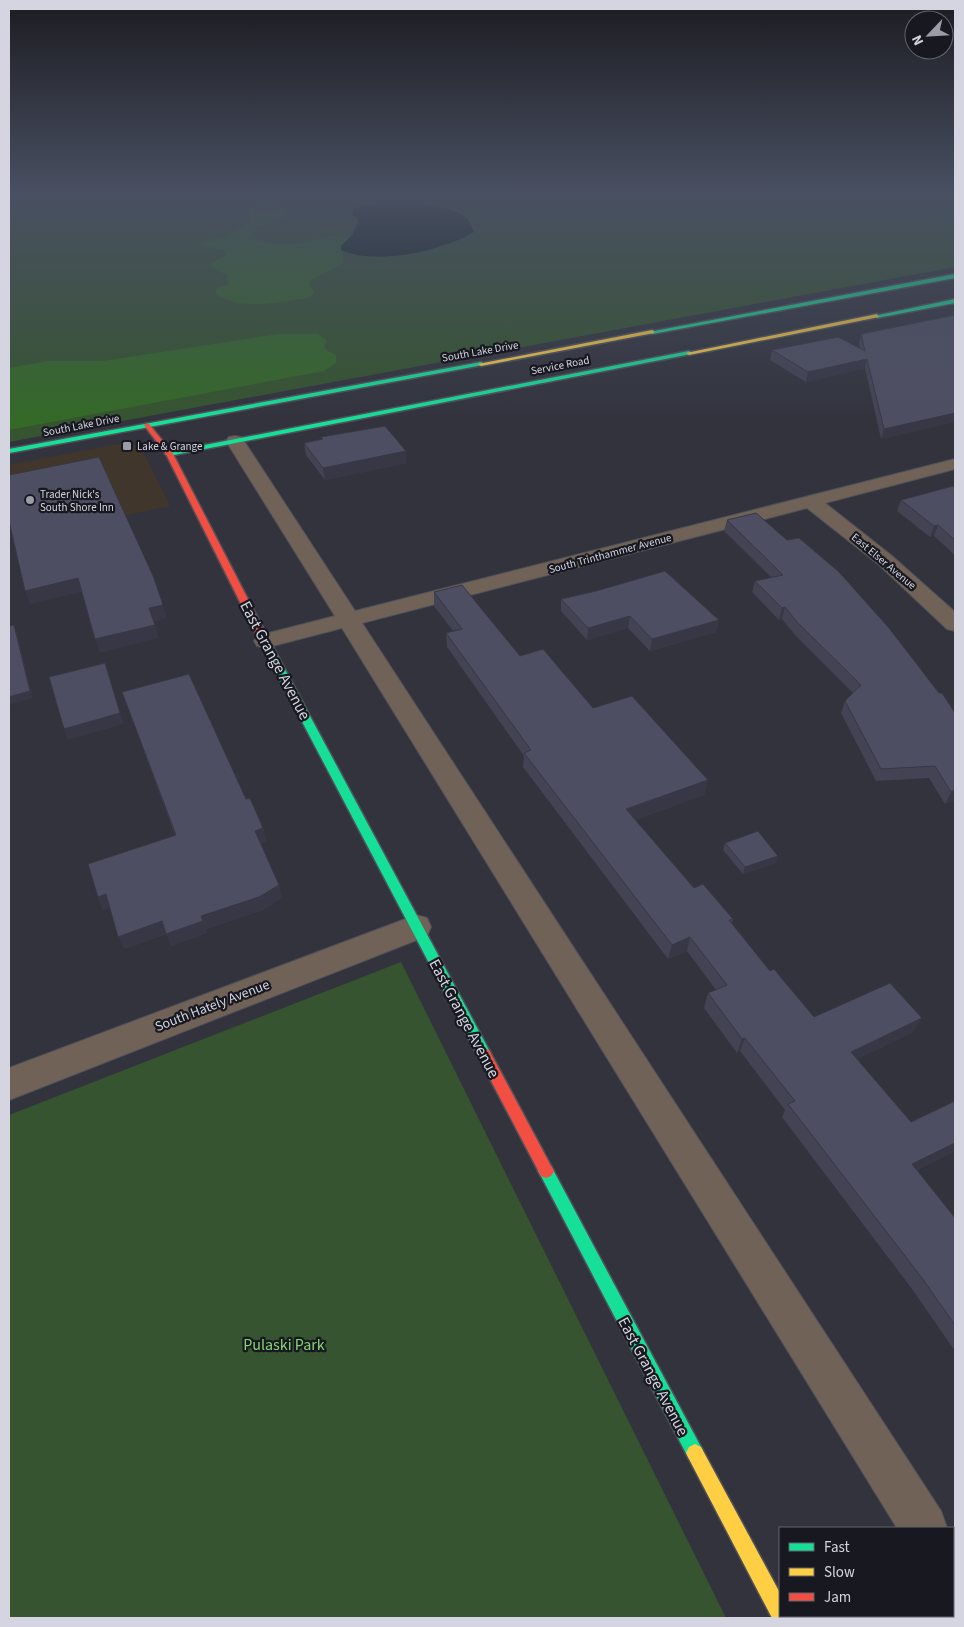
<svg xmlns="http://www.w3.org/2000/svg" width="964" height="1627" font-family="'Source Sans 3',sans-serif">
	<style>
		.commercial { fill: #41362b }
		.green { fill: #35542f }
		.forest { fill: #346928 }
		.water { fill: #0a1b1d }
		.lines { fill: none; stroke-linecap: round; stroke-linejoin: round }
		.street-casing { stroke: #50515a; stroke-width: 2 }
		.fast-casing { stroke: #50515a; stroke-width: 3 }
		.slow-casing { stroke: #50515a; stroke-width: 3 }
		.jam-casing { stroke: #50515a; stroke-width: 3 }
		.street { fill: #706257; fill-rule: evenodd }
		.fast { fill: #16e098; fill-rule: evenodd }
		.slow { fill: #ffcf43; fill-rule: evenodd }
		.jam { fill: #f24e42; fill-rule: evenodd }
		.wall { fill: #434354 }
		.shaded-wall { fill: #373745 }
		.building { fill: #4e4e62; stroke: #373745 }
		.poi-dot { fill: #9b9ca8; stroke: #181820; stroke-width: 2 }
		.labels { text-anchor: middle; stroke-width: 4.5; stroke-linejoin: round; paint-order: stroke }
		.far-street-label { font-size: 11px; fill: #d4d5e1; stroke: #181820 }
		.far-poi-label { font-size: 11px; fill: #d4d5e1; stroke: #181820; text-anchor: start }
		.street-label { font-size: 14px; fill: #d4d5e1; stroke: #181820 }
		.near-street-label { font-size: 16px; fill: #d4d5e1; stroke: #181820 }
		.near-park-label { font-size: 16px; fill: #85d672; stroke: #181820 }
	</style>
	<rect width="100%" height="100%" fill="#32333d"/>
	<path class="commercial" d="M130,443L143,451L170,506L24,537L9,480V465L113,445Z"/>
	<g class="green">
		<path d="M9,194H955V267L9,442Z"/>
		<path d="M401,962L726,1618H9V1115Z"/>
	</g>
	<g class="forest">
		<path d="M275,201L283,205L286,212L284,217L259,227L253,232L252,237C296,256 313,233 352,235L341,246L344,263L309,281V286L314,290L313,295L307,298C278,302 240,312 215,293L217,288L228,284L227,275L213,268L210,264L225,256L227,252L197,244L229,235L250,221L249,209L264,202Z"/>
		<path d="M279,334H318L327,341L324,346L327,351L336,355V363L324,371L9,430V368L47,361H103Z"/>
	</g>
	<path class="water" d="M408,203C423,204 459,207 469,221C471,224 472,229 474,232C442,251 375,266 341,250V246L352,235L358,223L357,218L352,215L354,208L371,205Z"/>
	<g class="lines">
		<g class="street-casing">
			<g id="street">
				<path d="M235,436L241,437L244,441L355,611L955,459V469L825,503L892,556L955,612V631L947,629L878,564L807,508L362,623L941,1511L947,1528H897L342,628L265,648L257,646L254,641L257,636L335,616L226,441L229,437Z"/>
				<path d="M416,915L427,918L431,927L427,936L9,1100V1068Z"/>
				<path d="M953,1549L955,1550V1601L953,1600Z"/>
			</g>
		</g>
		<g class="fast-casing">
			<g id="fast">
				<path d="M955,274V278L652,334L649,332Z"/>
				<path d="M955,299V303L877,318L874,316Z"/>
				<path d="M689,351L691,352V354L169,456L165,454L169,452Z"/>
				<path d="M481,362L483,363V365L9,453V449Z"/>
				<path d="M261,631L266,634L489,1050L491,1054L489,1058L484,1060L479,1058L256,634Z"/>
				<path d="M546,1164L551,1166L701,1447L704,1453L701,1459L695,1462L689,1459L541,1176L538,1171L541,1166Z"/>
			</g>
		</g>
		<g class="slow-casing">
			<g id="slow">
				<path d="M877,314L879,317L689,355L686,353Z"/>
				<path d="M652,330L654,331V333L481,366L478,364Z"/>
				<path d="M695,1444L701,1447L780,1593V1616H789L788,1618H772L689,1459L686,1453L689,1447Z"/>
			</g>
		</g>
		<g class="jam-casing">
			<g id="jam">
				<path d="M145,424H149L173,454L266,634L264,636L261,637L256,634L166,454L144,425Z"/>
				<path d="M484,1048L489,1050L551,1166L554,1171L551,1176L546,1178L541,1176L477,1054L479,1050Z"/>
			</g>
		</g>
		<use href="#street" class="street"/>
		<use href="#fast" class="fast"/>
		<use href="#slow" class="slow"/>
		<use href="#jam" class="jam"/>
	</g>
	<g class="wall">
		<path d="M955,315V422L881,439L865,368L806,382L770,360L772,350L860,348L859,343L861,334Z"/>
		<path d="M321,437L407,463L325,480L306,455L304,443L322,439Z"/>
		<path d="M955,488V555L934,536L930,537L897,511L901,500Z"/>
		<path d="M727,520L955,713V800L945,804L929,778L876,781L841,713L845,701L853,693L795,635L782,619L779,620L752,592L755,581L771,577L724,531Z"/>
		<path d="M434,592L520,656L593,708L708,780L704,795L635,820L694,888L733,919L732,923L770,971L814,1017L913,1032L857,1059L911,1122L955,1101V1151L917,1170L955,1218V1351L912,1289L782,1117L785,1110L740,1051L737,1053L704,1008L708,993L716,990L687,951L668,959L523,767L524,756L447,647L446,633L453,631L434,606Z"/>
		<path d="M561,599L719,620L716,632L650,651L628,628L587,640L561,611Z"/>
		<path d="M122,692L246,799L263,828L266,841L261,843L279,885L282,898L263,910L206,929L207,933L171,946L167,934L124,949L110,908L103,910L98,897L175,835Z"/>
		<path d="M725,843L778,856L776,863L743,874L723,850Z"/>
	</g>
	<g class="shaded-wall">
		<path d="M867,359L865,368L806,382L808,372Z"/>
		<path d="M955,413V422L881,439L884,429Z"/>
		<path d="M406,451L407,463L325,480L323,468Z"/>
		<path d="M938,525L934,536L930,537L934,526Z"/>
		<path d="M78,578L82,592L30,604L25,591Z"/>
		<path d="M163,605L167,618L153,622L149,608Z"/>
		<path d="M785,607L782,619L779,620L782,608Z"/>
		<path d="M630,616L628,628L587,640L588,628Z"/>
		<path d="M719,620L716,632L650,651L652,639Z"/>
		<path d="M14,625L17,632L33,698L9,705Z"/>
		<path d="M155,625L159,638L100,653L95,639Z"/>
		<path d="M105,663L124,724L68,740L64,729Z"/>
		<path d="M708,780L704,795L624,824L626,809Z"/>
		<path d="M955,790V800L945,804L951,792Z"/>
		<path d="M263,828L266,841L258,844L255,831Z"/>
		<path d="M778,856L776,863L743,874L745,867Z"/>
		<path d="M279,885L282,898L263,910L206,929L207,933L171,946L167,934L124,949L118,937L162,921Z"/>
		<path d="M106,894L112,907L103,910L98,897Z"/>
		<path d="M690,937L687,951L668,959L672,945Z"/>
		<path d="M922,1018L913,1032L844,1065L851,1052Z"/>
		<path d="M745,1038L740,1051L737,1053L742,1039Z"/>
		<path d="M955,1143V1151L903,1177L912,1164Z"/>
	</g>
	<g class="building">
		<path d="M955,315V413L884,429L867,359L808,372L772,350L838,337L865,351L861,334Z"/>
		<path d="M385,426L406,451L323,468L304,443L323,439L321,437Z"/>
		<path d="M99,457L154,578L163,605L149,608L155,625L95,639L78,578L25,591L9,521V475Z"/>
		<path d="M953,486L955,488V540L938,525L934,526L901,500Z"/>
		<path d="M756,513L787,540L799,538L839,572L889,628L939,693H942L955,713V790L951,792L935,766L881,769L845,701L861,685L798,623L785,607L782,608L755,581L783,575L727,520Z"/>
		<path d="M665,571L719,620L652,639L630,616L588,628L561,599L596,591Z"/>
		<path d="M462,585L520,656L543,649L593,708L632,696L708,780L626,809L694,888L703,884L733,919L729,920L770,971L774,969L814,1017L890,983L922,1018L851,1052L911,1122L955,1101V1143L912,1164L955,1218V1325L922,1278L788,1104L795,1101L745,1038L742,1039L708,993L727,985L690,937L672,945L524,753L531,750L446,633L462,629L434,592Z"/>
		<path d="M14,625L30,691L9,697V626Z"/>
		<path d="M105,663L120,713L64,729L49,677Z"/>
		<path d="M189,674L246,799L250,798L263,828L255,831L279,885L259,897L201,916L203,921L166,934L162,921L118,937L106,894L98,897L88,864L176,835L122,692Z"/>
		<path d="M758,831L778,856L745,867L725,843Z"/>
	</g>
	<linearGradient id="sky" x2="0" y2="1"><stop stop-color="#1c1c22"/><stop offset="0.46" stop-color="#495062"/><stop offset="1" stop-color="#495062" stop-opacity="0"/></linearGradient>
	<rect width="964" height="421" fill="url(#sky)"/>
	<g class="poi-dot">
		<rect x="122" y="441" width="10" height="10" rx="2.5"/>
		<circle cx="30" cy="500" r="5"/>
	</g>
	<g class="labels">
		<g class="far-street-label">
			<text transform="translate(480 351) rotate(-10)" y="4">South Lake Drive</text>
			<text transform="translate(560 365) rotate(-11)" y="4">Service Road</text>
			<text transform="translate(81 425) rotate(-11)" y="4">South Lake Drive</text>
			<text transform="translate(610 553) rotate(-15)" y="4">South Trinthammer Avenue</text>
			<text transform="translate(884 561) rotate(40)" y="4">East Elser Avenue</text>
		</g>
		<g class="far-poi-label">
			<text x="137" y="450">Lake &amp; Grange</text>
			<text x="40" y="498">Trader Nick's<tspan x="40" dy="13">South Shore Inn</tspan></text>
		</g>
		<g class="street-label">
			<text transform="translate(212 1005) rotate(-21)" y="5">South Hately Avenue</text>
		</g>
		<g class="near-street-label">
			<text transform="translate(276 660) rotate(62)" y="6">East Grange Avenue</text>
			<text transform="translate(465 1018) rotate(62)" y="6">East Grange Avenue</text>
			<text transform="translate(654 1376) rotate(62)" y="6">East Grange Avenue</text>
		</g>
		<g class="near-park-label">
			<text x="284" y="1350">Pulaski Park</text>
		</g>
	</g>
	<rect width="964" height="1627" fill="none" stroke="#d4d5e1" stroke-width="20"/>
	<rect x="779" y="1527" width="175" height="90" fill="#181820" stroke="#63646d"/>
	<rect x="789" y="1543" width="25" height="8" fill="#16e098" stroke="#63646d"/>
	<text x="824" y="1552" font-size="15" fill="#d4d5e1">Fast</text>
	<rect x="789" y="1568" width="25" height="8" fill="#ffcf43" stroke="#63646d"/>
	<text x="824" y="1577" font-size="15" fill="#d4d5e1">Slow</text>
	<rect x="789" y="1593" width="25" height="8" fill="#f24e42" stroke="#63646d"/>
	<text x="824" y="1602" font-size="15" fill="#d4d5e1">Jam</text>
	<g transform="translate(929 35) rotate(245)"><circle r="24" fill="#181820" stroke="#63646d"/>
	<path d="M0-4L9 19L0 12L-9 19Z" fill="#9b9ca8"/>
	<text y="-8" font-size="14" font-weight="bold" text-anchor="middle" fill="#d4d5e1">N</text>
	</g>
</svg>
